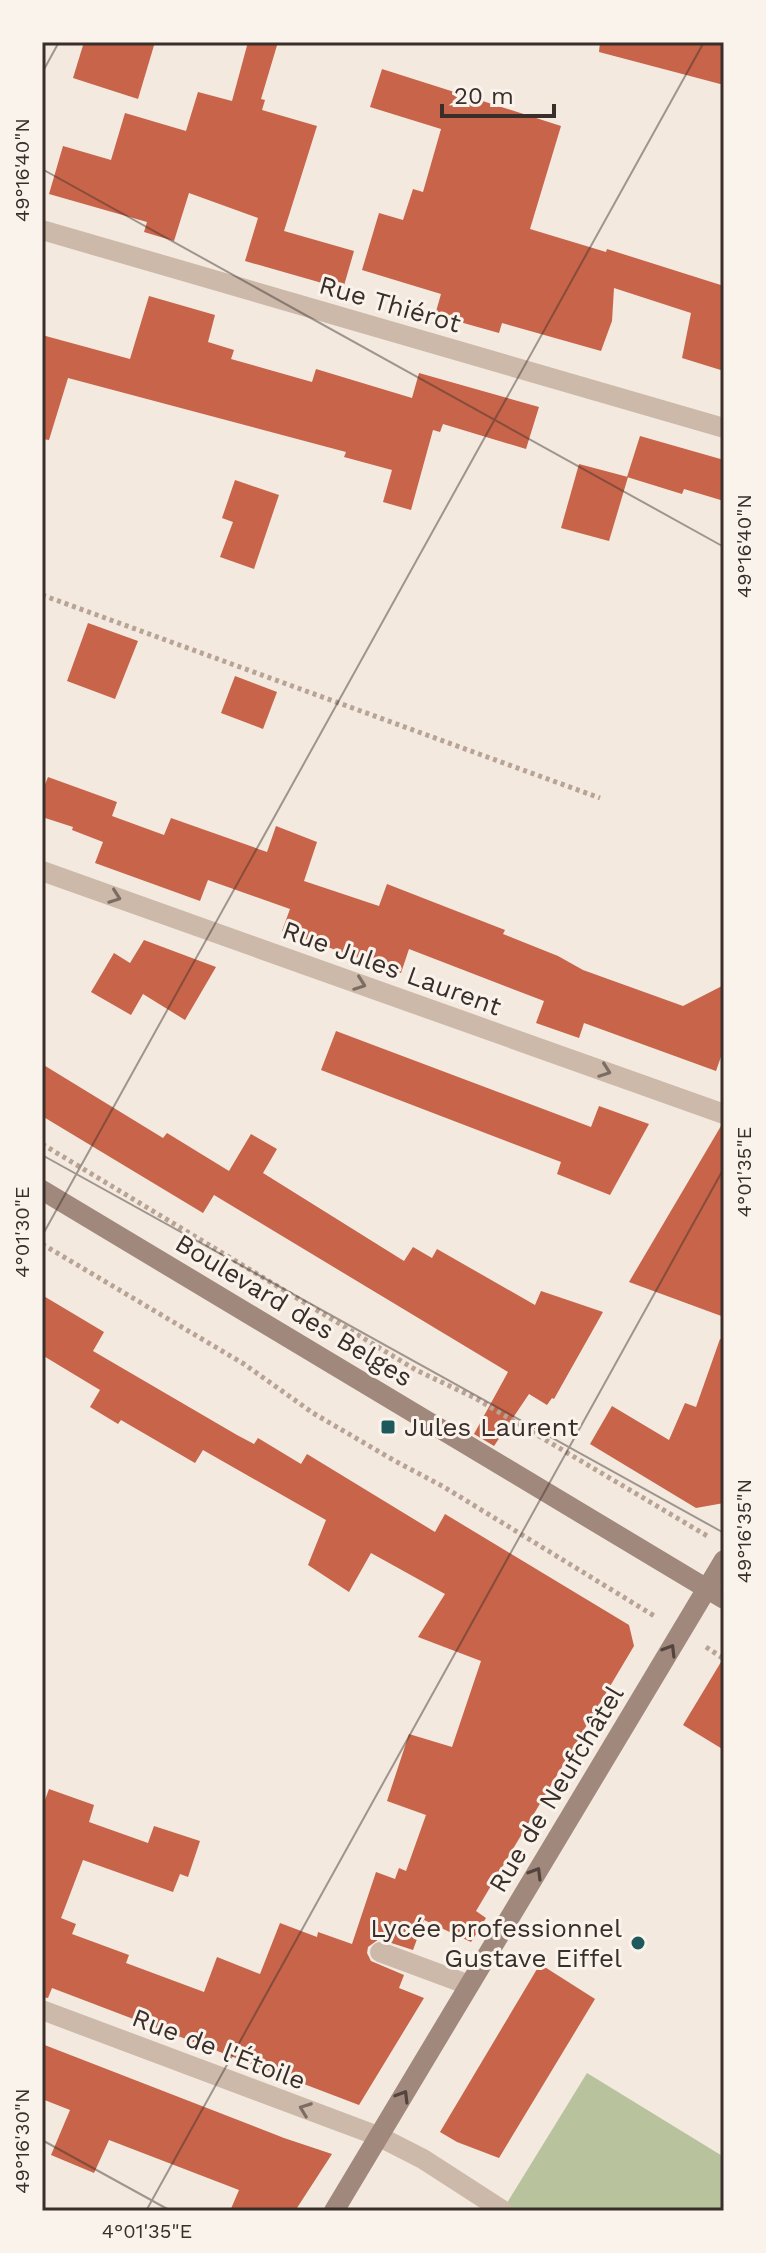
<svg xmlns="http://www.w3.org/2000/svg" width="766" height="2253" font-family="'Work Sans',sans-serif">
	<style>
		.green { fill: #b8c39e }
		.building { fill: #c76449 }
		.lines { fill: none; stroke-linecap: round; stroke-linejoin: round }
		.path { stroke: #b8a394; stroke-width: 5; stroke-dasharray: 4 4; stroke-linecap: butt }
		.service { stroke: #ccb9aa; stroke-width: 20 }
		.minor { stroke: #ccb9aa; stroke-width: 20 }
		.secondary { stroke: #a0887c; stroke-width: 20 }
		.oneway { stroke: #7b6d64 }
		.oneway2 { stroke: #53443e }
		.ticks { fill: none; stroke: #392e2a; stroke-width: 2; stroke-opacity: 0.45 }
		.poi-dot { fill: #1e5a5c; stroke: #faf3ec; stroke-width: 3 }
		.labels { text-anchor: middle; stroke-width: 6; stroke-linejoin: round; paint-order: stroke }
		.street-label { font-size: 26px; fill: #392e2a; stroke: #faf3ec }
		.poi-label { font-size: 26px; fill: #392e2a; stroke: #faf3ec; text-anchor: start }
		.neatline { fill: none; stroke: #392e2a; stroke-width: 3 }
		.ticks-label { font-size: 20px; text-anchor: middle; fill: #392e2a }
	</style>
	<rect width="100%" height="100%" fill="#f3e9df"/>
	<path class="green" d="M587,2073L724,2157V2211H502Z"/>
	<g class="building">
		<path d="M84,42H155L138,99L73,78Z"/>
		<path d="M248,42H278L261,99L265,100L262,110L317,126L284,231L354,251L343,289L245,261L258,218L189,193L174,241L144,232L147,222L49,194L63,146L111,160L125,113L186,131L198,92L232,101Z"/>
		<path d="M600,42H724V85L599,52Z"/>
		<path d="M382,69L561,126L530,229L606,252L607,249L724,286V371L682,358L691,313L614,288L612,321L601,351L502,323L499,333L435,315L441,294L362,270L379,213L403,220L413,189L423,192L441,129L370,107Z"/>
		<path d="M149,296L215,315L208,342L234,350L231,359L312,382L316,369L412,398L419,373L539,407L526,449L443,424L440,432L433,430L411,510L383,502L392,470L344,457L346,452L68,378L49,440L42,439V335L130,359Z"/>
		<path d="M640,436L724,460V501L684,489L682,494L627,477Z"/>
		<path d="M579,464L628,477L609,541L561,528Z"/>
		<path d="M235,480L279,495L254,569L220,557L233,522L222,518Z"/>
		<path d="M88,623L138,641L115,699L67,681Z"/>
		<path d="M235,676L277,692L263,729L221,713Z"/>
		<path d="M48,777L117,802L112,816L164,835L171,818L267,852L276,826L317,842L304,881L379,906L387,884L505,930L503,934L558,956L583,970L683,1006L724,985V1048L716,1071L584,1023L579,1038L536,1023L544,1001L409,949L401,973L282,931L290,909L208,880L200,901L95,863L103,842L72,830L73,827L42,817V792Z"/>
		<path d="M144,940L216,967L185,1020L143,994L131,1015L91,992L114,953L130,963Z"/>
		<path d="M336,1031L591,1127L599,1106L649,1124L610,1195L557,1174L561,1162L321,1070Z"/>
		<path d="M42,1064L163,1138L167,1133L229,1171L251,1134L277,1149L263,1173L404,1261L413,1247L432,1258L437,1249L535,1305L541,1291L603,1312L554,1399L552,1398L547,1405L529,1394L494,1446L474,1434L508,1372L214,1195L203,1213L42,1116Z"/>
		<path d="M721,1126L724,1127V1317L629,1282Z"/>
		<path d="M42,1295L104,1332L93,1351L237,1435L254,1444L258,1438L301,1464L307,1454L435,1532L445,1514L629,1625L634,1646L476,1911L486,1918L471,1942L424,1920L413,1950L379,1939L368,1947L367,1953L371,1961L404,1975L399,1988L424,1998L359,2105L52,1988L48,1998L42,1997V1808L49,1789L94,1805L89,1822L148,1843L154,1826L200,1841L188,1877L180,1874L173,1892L83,1860L61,1918L76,1924L72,1934L129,1955L126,1963L204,1992L217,1957L260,1974L280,1923L317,1937L318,1932L352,1944L376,1872L395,1879L399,1868L406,1871L426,1815L387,1801L409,1734L452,1747L481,1661L418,1637L445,1594L371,1553L349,1592L308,1565L326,1520L203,1450L195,1463L121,1420L118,1424L90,1407L100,1390L42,1355Z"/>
		<path d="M720,1339L724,1340V1503L696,1508L590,1444L612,1406L669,1440L685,1403L696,1407Z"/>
		<path d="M724,1657V1750L683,1725Z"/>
		<path d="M540,1964L595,1999L499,2158L457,2142L440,2132Z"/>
		<path d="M42,2044L284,2138L332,2154L295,2211H230L239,2190L109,2140L94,2173L51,2155L70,2110L42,2099Z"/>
	</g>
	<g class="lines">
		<g class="path">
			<path d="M42,595L600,798"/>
			<path d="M42,1144L416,1370L475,1398L709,1537"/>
			<path d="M42,1244L244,1364L313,1413L395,1461L444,1487L656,1617"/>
			<path d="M706,1647L724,1659"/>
		</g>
		<g class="service">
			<path d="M380,1952L469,1985"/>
			<path d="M378,2136L423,2159L502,2210"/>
		</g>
		<g class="minor">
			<path d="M42,230L724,428"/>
			<path d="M42,871L724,1114"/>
			<path d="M42,2010L378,2136"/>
		</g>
		<g class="secondary">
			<path d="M42,1190L724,1599"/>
			<path d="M334,2211L724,1560"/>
		</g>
	</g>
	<defs><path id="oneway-chevron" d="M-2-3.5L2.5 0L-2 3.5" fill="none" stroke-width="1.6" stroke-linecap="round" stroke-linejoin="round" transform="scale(2)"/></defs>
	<g class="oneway">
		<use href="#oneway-chevron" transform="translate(115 897) rotate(20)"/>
		<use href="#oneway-chevron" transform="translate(360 984) rotate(20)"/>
		<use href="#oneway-chevron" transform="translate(605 1071) rotate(20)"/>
		<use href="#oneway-chevron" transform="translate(305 2109) rotate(-159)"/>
	</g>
	<g class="oneway2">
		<use href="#oneway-chevron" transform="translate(670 1650) rotate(-59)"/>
		<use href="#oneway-chevron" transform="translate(536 1873) rotate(-59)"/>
		<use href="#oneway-chevron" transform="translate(403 2096) rotate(-59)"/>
	</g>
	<path class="ticks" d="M42,73L59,42M42,169L724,547M42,1155L724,1533M42,1236L704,42M42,2140L171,2211M146,2211L724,1168"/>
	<g class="poi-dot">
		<rect x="380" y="1419" width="16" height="16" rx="4"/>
		<circle cx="638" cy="1943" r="8"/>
	</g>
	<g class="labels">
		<g class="street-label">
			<text transform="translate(390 304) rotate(16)" y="9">Rue Thiérot</text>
			<text transform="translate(392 968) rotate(20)" y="9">Rue Jules Laurent</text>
			<text transform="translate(294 1310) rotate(31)" y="9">Boulevard des Belges</text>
			<text transform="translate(556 1789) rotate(-59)" y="9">Rue de Neufchâtel</text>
			<text transform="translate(219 2049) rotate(21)" y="9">Rue de l'Étoile</text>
		</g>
		<g class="poi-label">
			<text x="404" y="1436">Jules Laurent</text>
			<text x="622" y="1937" text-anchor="end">Lycée professionnel<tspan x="622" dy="30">Gustave Eiffel</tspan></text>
		</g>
	</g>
	<rect width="766" height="2253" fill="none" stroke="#faf3ec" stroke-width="88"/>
	<path d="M442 104v12h112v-12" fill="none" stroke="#392e2a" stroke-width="4"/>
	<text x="454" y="104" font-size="24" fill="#392e2a" stroke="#faf3ec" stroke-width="6" paint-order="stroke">20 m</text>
	<rect x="44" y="44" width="678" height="2165" class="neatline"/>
	<g class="ticks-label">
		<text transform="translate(22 170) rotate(-90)" y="7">49°16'40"N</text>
		<text transform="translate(744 546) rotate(-90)" y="7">49°16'40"N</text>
		<text transform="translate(744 1172) rotate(-90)" y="7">4°01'35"E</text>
		<text transform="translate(22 1232) rotate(-90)" y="7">4°01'30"E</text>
		<text transform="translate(744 1531) rotate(-90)" y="7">49°16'35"N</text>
		<text transform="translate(22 2141) rotate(-90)" y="7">49°16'30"N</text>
		<text x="147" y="2238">4°01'35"E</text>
	</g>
</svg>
